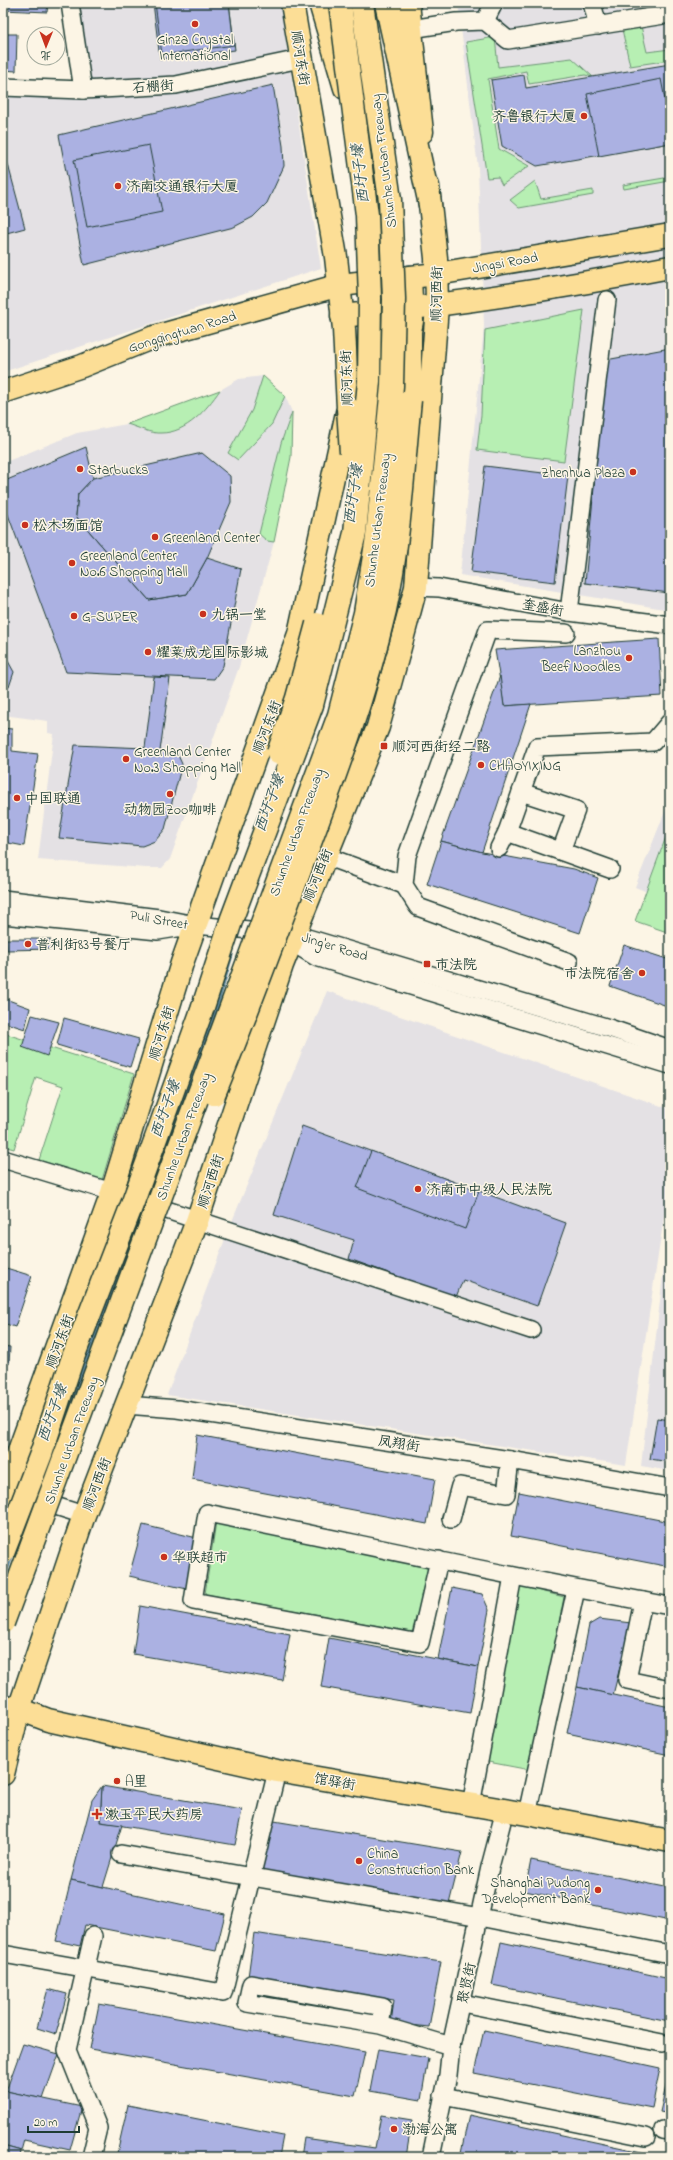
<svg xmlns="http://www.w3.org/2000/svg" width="673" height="2160" font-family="'Indie Flower','LXGW WenKai TC',sans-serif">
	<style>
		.built { fill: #e4e1e4 }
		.green { fill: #b7efb3; stroke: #6b9674 }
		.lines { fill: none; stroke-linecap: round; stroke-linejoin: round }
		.stream { stroke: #6891a8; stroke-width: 5 }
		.building { fill: #abb1e2; stroke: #1f3d34 }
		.minor-casing { stroke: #1f3d34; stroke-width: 20 }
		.major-casing { stroke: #1f3d34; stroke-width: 25 }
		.highway-casing { stroke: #1f3d34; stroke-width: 25 }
		.minor { stroke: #fcf5e5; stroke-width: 17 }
		.major { stroke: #fcde96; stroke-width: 22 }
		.highway { stroke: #fcde96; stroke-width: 22 }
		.highway-bridge-casing { stroke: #1f3d34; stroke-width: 25; stroke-linecap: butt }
		.highway-bridge { stroke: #fcde96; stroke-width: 22 }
		.poi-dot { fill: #c8321e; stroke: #fcf5e5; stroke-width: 1.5 }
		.labels { text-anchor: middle; stroke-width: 3; stroke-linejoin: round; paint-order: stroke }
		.poi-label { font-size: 14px; fill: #1f3d34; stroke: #fcf5e5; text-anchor: start }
		.street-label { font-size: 14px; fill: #1f3d34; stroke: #fcf5e5 }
		.water-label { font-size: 15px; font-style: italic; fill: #37595b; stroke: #fcf5e5 }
	</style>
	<rect width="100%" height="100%" fill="#fcf5e5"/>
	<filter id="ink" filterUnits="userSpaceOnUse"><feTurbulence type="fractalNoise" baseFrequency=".025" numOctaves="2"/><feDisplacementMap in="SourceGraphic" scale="8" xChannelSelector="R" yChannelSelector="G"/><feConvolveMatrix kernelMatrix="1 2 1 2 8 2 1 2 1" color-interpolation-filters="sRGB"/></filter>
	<g filter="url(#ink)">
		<g class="built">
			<path d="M64,3H280L321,268L3,372V97L75,96Z"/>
			<path d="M458,3H670V610L460,575L484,326L478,168Z"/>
			<path d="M263,376L285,396L292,412L291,457L274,542L239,667L170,859L162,868H146L38,860L54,734L48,733V721L3,715V463L77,433L127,424L220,390L239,379Z"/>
			<path d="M670,799V901L635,887Z"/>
			<path d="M327,991L670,1109V1177L626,1465L167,1395L228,1231Z"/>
			<path d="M670,1214V1471L641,1466Z"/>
		</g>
		<g class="green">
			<path d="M641,26L647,52L670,49V60L630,66L622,29Z"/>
			<path d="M495,37L498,67L572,58L593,77L585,75L529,84L526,71L488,79L499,149L529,166L502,185L498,177L487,178L466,42Z"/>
			<path d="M670,177V181L624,189L623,185Z"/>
			<path d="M535,181L541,199L593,190V195L519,208L510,200Z"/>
			<path d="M584,310L564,461L477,450L481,415L485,330Z"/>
			<path d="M263,376L285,396L272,424L238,460L228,453L252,410Z"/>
			<path d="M220,390C206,410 187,433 161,433C151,434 137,427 127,424Z"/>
			<path d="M292,412L291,457L274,542L267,541L259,534L281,443Z"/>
			<path d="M670,826V933L635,921Z"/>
			<path d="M3,1033L134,1074L102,1180L39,1160L63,1086L36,1077L14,1149L3,1146Z"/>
			<path d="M216,1522L431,1567L412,1632L205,1594Z"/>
			<path d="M520,1586L564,1597L530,1770L483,1761Z"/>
		</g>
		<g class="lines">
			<g class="stream">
				<path d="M360,67L368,139"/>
				<path d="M377,408L381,379L380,336"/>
				<path d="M148,1193L214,1013L231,955"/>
				<path d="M67,1410L137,1221"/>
				<path d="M3,1577L11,1556"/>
			</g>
		</g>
		<g class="building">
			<path d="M3,3H48L47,12L3,10Z"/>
			<path d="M153,3H229L235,50L160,59Z"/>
			<path d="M155,3H229L234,45L162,55Z"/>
			<path d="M3,34H17L16,71L3,70Z"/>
			<path d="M670,64V143L537,166L502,146L491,80L524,75L526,88Z"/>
			<path d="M661,79L670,125V143L599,156L587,94Z"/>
			<path d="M273,85L283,146L284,166L267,203L253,217L234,227L84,265L59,135Z"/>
			<path d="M149,145L162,212L87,227L74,160Z"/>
			<path d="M3,146L25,228L3,234Z"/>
			<path d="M670,348V593L585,583L606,360Z"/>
			<path d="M86,447L93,478L78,494L76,516L149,600L187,594L207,558L241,569L223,666L214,679L66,672L3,501V485L7,480Z"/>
			<path d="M202,453L230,476L231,502L207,558L187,594L149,600L76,516L78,494L93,478Z"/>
			<path d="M485,466L568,476L555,582L471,572Z"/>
			<path d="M659,639L662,696L504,706L495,650Z"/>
			<path d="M3,652L14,672L9,687L3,690Z"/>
			<path d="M500,676L504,706L531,704L482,852L441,841Z"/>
			<path d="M154,677L170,678L160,751L177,753L182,764L165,829L155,841L142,846L59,838L75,745L145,748Z"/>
			<path d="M3,728L12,729V751L38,754L24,846L3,842Z"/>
			<path d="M441,841L482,852L574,869L598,878L580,933L427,884Z"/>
			<path d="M6,939H50L51,949L7,950Z"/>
			<path d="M624,945L670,960V1007L610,986Z"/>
			<path d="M3,998L30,1008L25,1029L3,1022Z"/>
			<path d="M32,1015L59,1022L47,1056L22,1047Z"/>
			<path d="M64,1018L139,1039L130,1067L57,1045Z"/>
			<path d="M302,1126L566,1223L537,1306L463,1280L456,1297L349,1259L354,1240L274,1215Z"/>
			<path d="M371,1151L479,1191L465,1229L357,1188Z"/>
			<path d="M3,1267L32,1276L15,1327L3,1323Z"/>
			<path d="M3,1346L10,1347L9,1364L3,1363Z"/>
			<path d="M657,1418L670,1420V1462L650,1459Z"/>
			<path d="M197,1435L435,1479L427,1524L192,1479Z"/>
			<path d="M519,1492L670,1522V1567L511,1536Z"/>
			<path d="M143,1525L197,1538L187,1589L129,1576Z"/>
			<path d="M452,1588L482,1594L489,1610L478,1667L438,1659Z"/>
			<path d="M140,1606L290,1634L282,1680L133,1654Z"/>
			<path d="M599,1619L631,1623L613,1695L577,1687L589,1625Z"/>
			<path d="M329,1638L478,1667L470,1713L321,1687Z"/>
			<path d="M577,1687L670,1707V1755L567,1733Z"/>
			<path d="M102,1786L242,1810L235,1845L100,1822Z"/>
			<path d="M102,1786L100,1822L122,1825L103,1887L71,1880L92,1800Z"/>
			<path d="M268,1820L462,1852L449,1904L256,1869Z"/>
			<path d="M531,1860L670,1888V1921L525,1891Z"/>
			<path d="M71,1880L225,1914L216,1951L85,1925L80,1946L56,1941Z"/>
			<path d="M254,1933L441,1962L429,2027L391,2023L394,2000L248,1977Z"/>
			<path d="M501,1942L670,1979L669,2021L492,1985Z"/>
			<path d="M48,1989L67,1994L56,2034L37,2028Z"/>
			<path d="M99,2004L365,2052L355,2096L90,2049Z"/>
			<path d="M484,2030L660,2068L652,2108L474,2073Z"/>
			<path d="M23,2044L59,2054L43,2099L6,2091Z"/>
			<path d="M378,2049L428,2058L421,2100L370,2091Z"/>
			<path d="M669,2073H670V2114L660,2112Z"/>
			<path d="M6,2091L82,2107L70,2150L24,2140L21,2151L3,2146V2103Z"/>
			<path d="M128,2105L283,2136L279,2157H136L117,2153Z"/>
			<path d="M381,2115L412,2120L406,2157H301L304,2138L375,2148Z"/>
			<path d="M469,2115L646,2153L645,2157H460Z"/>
			<path d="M3,2146L21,2151L20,2157H3Z"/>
		</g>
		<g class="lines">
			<g class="minor-casing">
				<g id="minor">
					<path d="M70,3L83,90"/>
					<path d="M592,3L598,26"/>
					<path d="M485,21L494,3"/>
					<path d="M411,29L456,22L485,21L508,40L670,14"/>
					<path d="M3,87L83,90L176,85L300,59"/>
					<path d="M416,587L439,588L569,612L670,625"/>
					<path d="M569,612L607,300"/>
					<path d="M566,633L488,630L407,856L404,885L418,907L569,962"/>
					<path d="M521,792L576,810L561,851"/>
					<path d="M499,848L507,832"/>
					<path d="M325,856L404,885"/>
					<path d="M610,869L507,832L537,747L653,742L670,722"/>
					<path d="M3,899L159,918L195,925L294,934L609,1028L670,1049"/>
					<path d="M3,915L158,931L183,927"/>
					<path d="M294,934L298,946L316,957L670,1065"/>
					<path d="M3,1159L112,1192L531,1330"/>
					<path d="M126,1405L177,1409L510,1460L670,1488"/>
					<path d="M14,1493L84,1515"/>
					<path d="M451,1519L460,1486L506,1494L510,1460"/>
					<path d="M439,1560L420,1643L193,1601L207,1513C361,1544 515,1578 670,1606"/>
					<path d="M643,1601L627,1680L670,1689"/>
					<path d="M471,1805L513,1576"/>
					<path d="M527,1814L576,1589"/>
					<path d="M121,1854L480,1917L670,1954"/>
					<path d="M3,1954L223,1993L277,1771"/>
					<path d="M462,2003L662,2043"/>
					<path d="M380,2025L383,2007L251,1984L247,2003L380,2025L451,2046"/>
					<path d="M443,2096L646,2137"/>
					<path d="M663,2130L670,2131"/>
					<path d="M91,2157L98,2128L67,2050L93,1936"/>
					<path d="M431,2157L448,2075L451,2046L490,1867L505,1810"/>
				</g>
			</g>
			<g class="major-casing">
				<g id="major">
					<path d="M408,3L422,132"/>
					<path d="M410,277L412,321L410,331V419"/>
					<path d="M342,316C452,305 561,288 670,267"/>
					<path d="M3,392L82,366L154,337L340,285L437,274L670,235"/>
					<path d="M3,1495L111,1196L182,963L299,634L348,408L344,329L336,257L292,3"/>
					<path d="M3,1707L19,1709L48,1720L277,1771L527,1814L670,1841"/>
					<path d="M3,1774L19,1709L84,1515L197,1221L282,965L378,727L399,651L416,587L437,306L436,258L428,186"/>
				</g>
			</g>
			<g class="highway-casing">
				<g id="highway">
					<path d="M320,3L345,88"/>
					<path d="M386,3L430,205"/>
				</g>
			</g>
			<use href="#minor" class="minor"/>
			<use href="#major" class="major"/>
			<use href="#highway" class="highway"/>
			<g class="highway-bridge-casing">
				<g id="highway-bridge">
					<path d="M348,408L351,453"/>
					<path d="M278,753L297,698L317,624"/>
					<path d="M214,1094C246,1016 275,938 304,859C335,776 365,696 385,610C400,541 403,469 410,400"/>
					<path d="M3,1553L41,1454L72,1360L133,1202L202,1010L232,918L312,705L355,533L369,381L370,298L367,215L340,3"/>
					<path d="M3,1623L339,715L365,613L377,537L392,386L394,299L390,200L362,3"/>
				</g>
			</g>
			<use href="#highway-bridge" class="highway-bridge"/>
		</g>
	</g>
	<g class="poi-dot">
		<circle cx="195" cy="24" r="4"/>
		<circle cx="584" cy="116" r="4"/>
		<circle cx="118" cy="186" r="4"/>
		<circle cx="80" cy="469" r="4"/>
		<circle cx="633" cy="472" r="4"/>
		<circle cx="25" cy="525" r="4"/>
		<circle cx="155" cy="537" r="4"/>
		<circle cx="72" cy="563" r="4"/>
		<circle cx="203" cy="614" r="4"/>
		<circle cx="74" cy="616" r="4"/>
		<circle cx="148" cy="652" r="4"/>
		<circle cx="629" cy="658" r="4"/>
		<rect x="380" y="742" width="8" height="8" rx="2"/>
		<circle cx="126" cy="759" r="4"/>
		<circle cx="481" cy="765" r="4"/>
		<circle cx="170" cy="794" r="4"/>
		<circle cx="17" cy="798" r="4"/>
		<circle cx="28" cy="944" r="4"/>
		<rect x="423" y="960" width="8" height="8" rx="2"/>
		<circle cx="642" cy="973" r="4"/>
		<circle cx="418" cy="1189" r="4"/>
		<circle cx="164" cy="1557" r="4"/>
		<circle cx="117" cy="1781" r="4"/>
		<path d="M95 1808h4v4h4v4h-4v4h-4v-4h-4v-4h4z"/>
		<circle cx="359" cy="1861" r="4"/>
		<circle cx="598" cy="1890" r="4"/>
		<circle cx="394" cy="2129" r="4"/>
	</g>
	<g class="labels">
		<g class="poi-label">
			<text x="195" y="44" text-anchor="middle">Ginza Crystal<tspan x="195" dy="16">International</tspan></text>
			<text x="576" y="121" text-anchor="end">齐鲁银行大厦</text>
			<text x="126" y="191">济南交通银行大厦</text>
			<text x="88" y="474">Starbucks</text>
			<text x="625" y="477" text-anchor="end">Zhenhua Plaza</text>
			<text x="33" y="530">松木场面馆</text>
			<text x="163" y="542">Greenland Center</text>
			<text x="80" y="560">Greenland Center<tspan x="80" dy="16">No.6 Shopping Mall</tspan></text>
			<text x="211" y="619">九锅一堂</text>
			<text x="82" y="621">G-SUPER</text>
			<text x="621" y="655" text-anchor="end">Lanzhou<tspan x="621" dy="16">Beef Noodles</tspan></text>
			<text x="156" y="657">耀莱成龙国际影城</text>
			<text x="392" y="751">顺河西街经二路</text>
			<text x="134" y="756">Greenland Center<tspan x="134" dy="16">No.3 Shopping Mall</tspan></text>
			<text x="489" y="770">CHAOYIXING</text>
			<text x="25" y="803">中国联通</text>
			<text x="170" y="814" text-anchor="middle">动物园Zoo咖啡</text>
			<text x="36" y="949">普利街83号餐厅</text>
			<text x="435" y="969">市法院</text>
			<text x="634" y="978" text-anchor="end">市法院宿舍</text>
			<text x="426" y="1194">济南市中级人民法院</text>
			<text x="172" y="1562">华联超市</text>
			<text x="125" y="1786">A里</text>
			<text x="105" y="1819">漱玉平民大药房</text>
			<text x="367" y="1858">China<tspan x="367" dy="16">Construction Bank</tspan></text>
			<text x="590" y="1887" text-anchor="end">Shanghai Pudong<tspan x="590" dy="16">Development Bank</tspan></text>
			<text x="402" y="2134">渤海公寓</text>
		</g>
		<g class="street-label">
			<text transform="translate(301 58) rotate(81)" y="5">顺河东街</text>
			<text transform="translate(153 86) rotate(-4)" y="5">石棚街</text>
			<text transform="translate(383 161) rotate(-97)" y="5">Shunhe Urban Freeway</text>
			<text transform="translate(505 262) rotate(-10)" y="5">Jingsi Road</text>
			<text transform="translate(436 294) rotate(-89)" y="5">顺河西街</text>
			<text transform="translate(182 331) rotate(-17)" y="5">Gongqingtuan Road</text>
			<text transform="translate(346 378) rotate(-92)" y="5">顺河东街</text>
			<text transform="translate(377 520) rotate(-83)" y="5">Shunhe Urban Freeway</text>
			<text transform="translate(543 607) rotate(10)" y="5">奎盛街</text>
			<text transform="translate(266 727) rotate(-69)" y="5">顺河东街</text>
			<text transform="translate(296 832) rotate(-70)" y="5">Shunhe Urban Freeway</text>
			<text transform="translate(317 875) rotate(-68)" y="5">顺河西街</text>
			<text transform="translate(159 919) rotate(10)" y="5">Puli Street</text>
			<text transform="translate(335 946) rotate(17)" y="5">Jing'er Road</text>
			<text transform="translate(161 1033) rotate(-73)" y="5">顺河东街</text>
			<text transform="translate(183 1136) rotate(-70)" y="5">Shunhe Urban Freeway</text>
			<text transform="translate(210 1181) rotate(-72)" y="5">顺河西街</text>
			<text transform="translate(59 1341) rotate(-70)" y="5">顺河东街</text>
			<text transform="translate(71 1440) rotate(-70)" y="5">Shunhe Urban Freeway</text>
			<text transform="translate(399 1443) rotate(9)" y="5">凤翔街</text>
			<text transform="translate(96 1484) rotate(-69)" y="5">顺河西街</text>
			<text transform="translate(335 1781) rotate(10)" y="5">馆驿街</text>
			<text transform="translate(466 1983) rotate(-78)" y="5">聚贤街</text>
		</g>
		<g class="water-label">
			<text transform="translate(360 174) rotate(-97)" y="5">西圩子壕</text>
			<text transform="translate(353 494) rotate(-82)" y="5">西圩子壕</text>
			<text transform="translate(269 803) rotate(-70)" y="5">西圩子壕</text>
			<text transform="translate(165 1109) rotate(-70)" y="5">西圩子壕</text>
			<text transform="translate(52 1413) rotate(-70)" y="5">西圩子壕</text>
		</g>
	</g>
	<rect width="673" height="2160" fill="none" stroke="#fcf5e5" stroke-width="16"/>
	<rect x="8" y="8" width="657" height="2144" fill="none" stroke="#1f3d34" stroke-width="1.5" filter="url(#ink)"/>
	<g transform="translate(46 46) rotate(181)"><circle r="19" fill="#fcf5e5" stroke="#a4ab9e"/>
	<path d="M0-3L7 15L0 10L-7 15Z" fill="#c8321e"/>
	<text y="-6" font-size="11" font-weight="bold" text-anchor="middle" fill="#1f3d34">北</text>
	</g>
	<path d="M28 2126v6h51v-6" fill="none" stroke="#1f3d34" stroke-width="2"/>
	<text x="34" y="2126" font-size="12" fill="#1f3d34" stroke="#fcf5e5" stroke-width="3" paint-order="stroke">20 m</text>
</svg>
